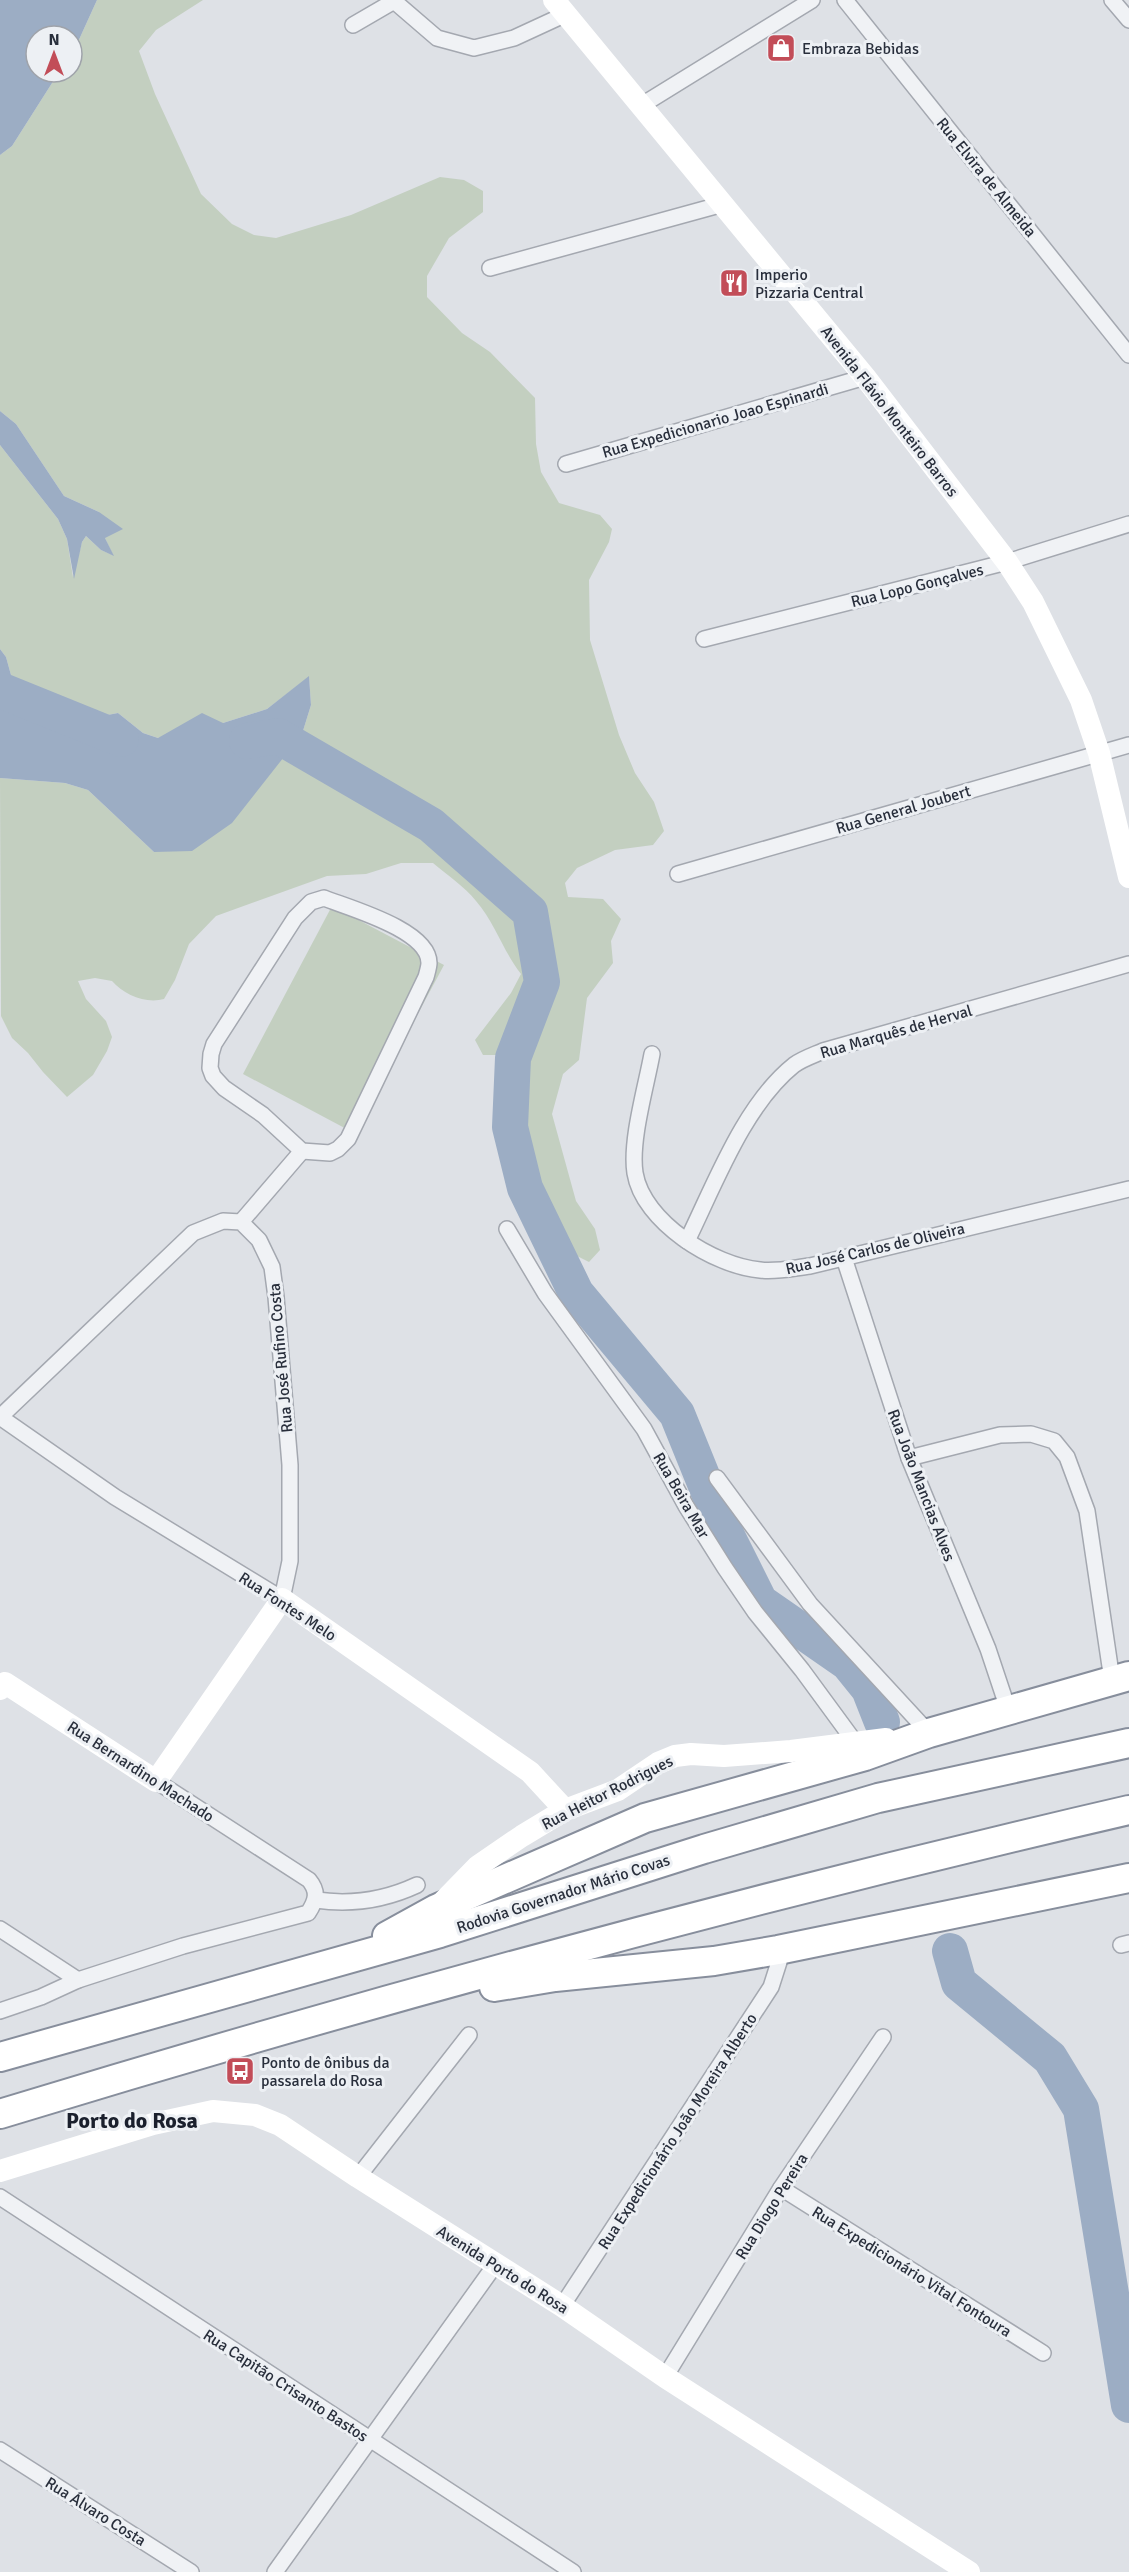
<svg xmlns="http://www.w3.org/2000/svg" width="1129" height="2572" font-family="Signika,sans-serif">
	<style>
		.green { fill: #c3cfc0 }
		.water { fill: #9cadc4 }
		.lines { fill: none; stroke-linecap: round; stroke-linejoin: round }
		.river { stroke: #9cadc4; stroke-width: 36 }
		.street-casing { stroke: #a4a8b0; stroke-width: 18 }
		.highway-casing { stroke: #878e9c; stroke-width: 32 }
		.street { stroke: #f0f2f5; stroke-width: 15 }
		.secondary { stroke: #fff; stroke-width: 22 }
		.highway { stroke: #fff; stroke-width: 28 }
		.labels { text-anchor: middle; stroke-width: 6; stroke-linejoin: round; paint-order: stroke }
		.poi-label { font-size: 16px; fill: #292f3c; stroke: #edf0f4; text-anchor: start }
		.street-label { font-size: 16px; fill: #292f3c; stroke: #edf0f4 }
		.district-label { font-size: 22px; font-weight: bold; fill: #1b202d; stroke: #edf0f4 }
	</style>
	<rect width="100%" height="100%" fill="#dee1e6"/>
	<g class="green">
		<path d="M97,0H203L156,30L139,51L155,94L201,194L232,224L254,235L276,238L351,215L440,177L464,180L483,191V212L449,238L427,276V297L462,333L490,352L535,398L536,444L541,472L559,503L600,515L612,529L609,542L589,580L590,640L619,735L635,773L654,802L664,831L653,845L615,850L577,868L565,883L568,897L603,899L621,919L611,941L613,963L587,998L579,1060L563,1074L552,1114L576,1201L595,1229L600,1250L589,1262L567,1251C539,1187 508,1123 523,1051C527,1034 536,1016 543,999L522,1018L503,1055H483L475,1040L511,993L521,974C503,951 495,923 476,901C465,887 447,875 433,863H401L366,874L327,876L216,916L189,944L175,980L164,999C146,1004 124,995 112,981L95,978L78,981L86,999L106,1021L112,1037L107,1051L93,1075L67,1097L43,1072L28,1053L12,1038L1,1016L0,778L65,783L88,790L154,852L276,764L302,734L311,705L309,677L267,709L223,723L158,738L143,733L118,713L55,725L22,715L6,657L0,649V445L58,519L67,539L73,577L82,542L86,536L101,550L113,555L105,538L99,512L64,496L16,424L0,411V155L12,146L59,72H72V55Z"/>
		<path d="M332,906L444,965L354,1133L243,1074Z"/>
	</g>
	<g class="water">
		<path d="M0,0H97L72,55V36H36V72H59L12,146L0,155Z"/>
		<path d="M0,411L16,424L64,496L99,512L123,529L105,538L114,556L101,550L86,536L82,542L74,579L67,539L58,519L0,445Z"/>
		<path d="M0,649L6,657L22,715L55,725L118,713L143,733L158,738L202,713L223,723L267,709L309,676L311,705L302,734L232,823L192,851L154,852L88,790L65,783L0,778Z"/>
	</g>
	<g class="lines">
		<g class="river">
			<path d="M0,690L121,739"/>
			<path d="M247,741L278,736L431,825L530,912L542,982L513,1058L510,1127L525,1188L576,1293L677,1414L724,1530L760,1602L848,1663L869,1689L882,1722"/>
			<path d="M950,1951L959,1983L1050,2058L1081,2109L1129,2405"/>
		</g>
		<g class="street-casing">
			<g id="street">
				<path d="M845,0L1129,355"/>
				<path d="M1112,0L1129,20"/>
				<path d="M394,1L437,38L474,48L514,38L566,14"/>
				<path d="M353,25L396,0"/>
				<path d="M642,105L812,0"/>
				<path d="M490,268L723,204"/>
				<path d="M566,464L865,377"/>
				<path d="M704,639L1007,562L1129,524"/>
				<path d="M678,874L1129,745"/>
				<path d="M324,898C349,908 429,930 429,963C429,967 427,973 426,977L348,1139L338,1149L330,1153L302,1151L263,1115L224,1088L213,1076L210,1068L211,1054L214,1044L295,918L311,902Z"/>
				<path d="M652,1054C646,1087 630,1141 635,1173C643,1222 714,1266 760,1270C777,1272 793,1268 810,1266L1129,1189"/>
				<path d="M241,1222L302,1151"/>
				<path d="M507,1229L545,1293L644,1429L686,1506L725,1568L755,1612L802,1670L860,1749"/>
				<path d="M687,1241C715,1184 744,1105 794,1065C802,1059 814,1055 823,1051L1129,964"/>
				<path d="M844,1258L909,1458L988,1649L1008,1709"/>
				<path d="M0,1417L115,1497L282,1599L290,1561V1465L276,1297L272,1267L259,1240L241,1222L223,1221L193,1233L0,1417"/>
				<path d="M909,1458L1000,1435L1031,1434L1054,1441L1067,1457L1087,1511L1112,1680"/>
				<path d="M717,1478L810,1604L929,1733"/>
				<path d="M316,1900C351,1905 385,1900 417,1885"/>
				<path d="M0,1929L78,1980"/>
				<path d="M1121,1945L1129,1943"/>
				<path d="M0,2011L41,1997L78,1980L183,1946L308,1913C316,1901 319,1892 309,1880L156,1781"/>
				<path d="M358,2177L469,2035"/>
				<path d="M781,2188L1043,2353"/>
				<path d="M0,2197L573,2572"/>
				<path d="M562,2306L771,1987L779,1962L778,1950"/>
				<path d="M665,2377L781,2188L883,2037"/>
				<path d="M0,2450L191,2572"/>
				<path d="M275,2572L495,2265"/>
			</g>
		</g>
		<g class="highway-casing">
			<g id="highway">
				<path d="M387,1936L436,1909L645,1818L865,1756L929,1733L1129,1676"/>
				<path d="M494,1987L555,1977L714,1961L778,1950L1129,1878"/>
				<path d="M0,2057L440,1933L704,1849L878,1798L1129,1743"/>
				<path d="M0,2114C373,2000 749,1898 1129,1810"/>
			</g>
		</g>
		<use href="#street" class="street"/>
		<g class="secondary">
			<path d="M554,0L865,377L1007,562L1033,602L1081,700L1099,753L1129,877"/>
			<path d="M0,1689L5,1683L156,1781L282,1599L530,1772L565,1810"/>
			<path d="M441,1904L478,1866L522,1836L565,1810L618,1790L658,1763L675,1756L691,1754L724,1756L791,1751L886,1739"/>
			<path d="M0,2171L153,2124L213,2111L255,2115L280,2125L358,2177L562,2306L665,2377L969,2572"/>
		</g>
		<use href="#highway" class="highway"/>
	</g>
	<defs>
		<g id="shop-square" transform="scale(1.5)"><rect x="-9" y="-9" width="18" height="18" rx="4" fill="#c24d58" stroke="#edf0f4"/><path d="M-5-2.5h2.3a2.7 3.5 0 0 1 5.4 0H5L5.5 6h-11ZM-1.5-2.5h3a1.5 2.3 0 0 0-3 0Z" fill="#fff"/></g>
		<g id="restaurant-square" transform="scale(1.5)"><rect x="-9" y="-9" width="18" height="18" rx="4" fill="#c24d58" stroke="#edf0f4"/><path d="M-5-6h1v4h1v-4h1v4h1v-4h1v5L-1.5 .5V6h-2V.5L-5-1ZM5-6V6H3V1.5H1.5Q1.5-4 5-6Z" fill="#fff"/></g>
		<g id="bus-square" transform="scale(1.5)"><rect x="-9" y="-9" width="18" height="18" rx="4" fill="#c24d58" stroke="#edf0f4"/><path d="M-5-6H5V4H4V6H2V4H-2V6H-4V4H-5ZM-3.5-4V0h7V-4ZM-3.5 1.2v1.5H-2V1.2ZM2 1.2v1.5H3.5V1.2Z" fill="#fff"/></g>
	</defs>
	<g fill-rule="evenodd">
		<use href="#shop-square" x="781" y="48"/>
		<use href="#restaurant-square" x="734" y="283"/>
		<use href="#bus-square" x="240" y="2071"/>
	</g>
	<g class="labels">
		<g class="poi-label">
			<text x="802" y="54">Embraza Bebidas</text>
			<text x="755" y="280">Imperio<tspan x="755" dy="18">Pizzaria Central</tspan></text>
			<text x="261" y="2068">Ponto de ônibus da<tspan x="261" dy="18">passarela do Rosa</tspan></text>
		</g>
		<g class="street-label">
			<text transform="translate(987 177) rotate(51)" y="6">Rua Elvira de Almeida</text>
			<text transform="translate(890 411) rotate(52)" y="6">Avenida Flávio Monteiro Barros</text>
			<text transform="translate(715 420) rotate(-16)" y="6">Rua Expedicionario Joao Espinardi</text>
			<text transform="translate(917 585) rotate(-14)" y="6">Rua Lopo Gonçalves</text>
			<text transform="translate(903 809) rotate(-16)" y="6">Rua General Joubert</text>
			<text transform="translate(896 1031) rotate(-16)" y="6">Rua Marquês de Herval</text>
			<text transform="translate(875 1248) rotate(-13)" y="6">Rua José Carlos de Oliveira</text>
			<text transform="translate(280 1358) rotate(-95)" y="6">Rua José Rufino Costa</text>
			<text transform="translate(922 1485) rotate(69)" y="6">Rua João Mancias Alves</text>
			<text transform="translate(682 1495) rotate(60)" y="6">Rua Beira Mar</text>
			<text transform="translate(288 1606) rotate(33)" y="6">Rua Fontes Melo</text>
			<text transform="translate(141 1771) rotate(33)" y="6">Rua Bernardino Machado</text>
			<text transform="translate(607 1792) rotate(-27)" y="6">Rua Heitor Rodrigues</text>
			<text transform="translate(563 1893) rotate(-18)" y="6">Rodovia Governador Mário Covas</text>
			<text transform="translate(677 2131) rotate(-57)" y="6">Rua Expedicionário João Moreira Alberto</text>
			<text transform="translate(771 2206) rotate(-58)" y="6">Rua Diogo Pereira</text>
			<text transform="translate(503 2269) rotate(32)" y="6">Avenida Porto do Rosa</text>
			<text transform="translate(912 2271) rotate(32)" y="6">Rua Expedicionário Vital Fontoura</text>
			<text transform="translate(286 2385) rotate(33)" y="6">Rua Capitão Crisanto Bastos</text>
			<text transform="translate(96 2511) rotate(32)" y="6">Rua Álvaro Costa</text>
		</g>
		<g class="district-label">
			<text x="132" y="2128">Porto do Rosa</text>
		</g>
	</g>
	<g transform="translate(54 54)"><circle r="28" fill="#edf0f4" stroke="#9fa3aa" stroke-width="1.5"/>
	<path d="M0-4.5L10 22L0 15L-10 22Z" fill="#c24d58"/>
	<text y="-9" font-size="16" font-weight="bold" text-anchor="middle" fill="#292f3c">N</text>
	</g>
</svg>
